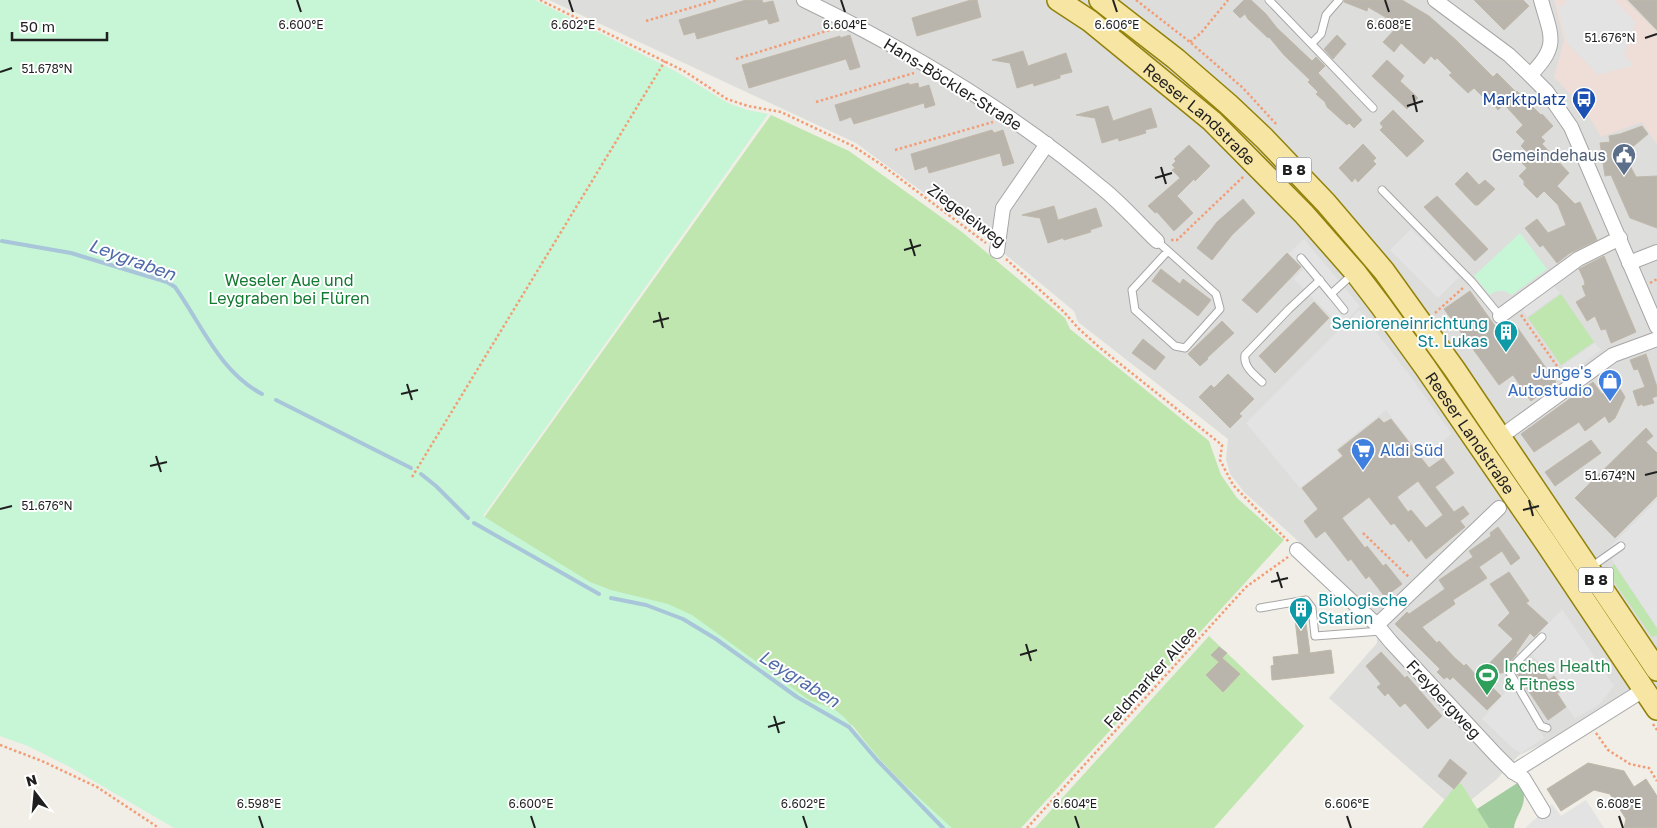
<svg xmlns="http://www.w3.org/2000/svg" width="1657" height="828" font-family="'Golos Text',sans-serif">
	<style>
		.residential { fill: #dddddc }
		.commercial { fill: #efddd7 }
		.grass { fill: #bfe6af }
		.forest { fill: #a1cc9e }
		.park { fill: #c6f6d5 }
		.parking { fill: #e3e3e3 }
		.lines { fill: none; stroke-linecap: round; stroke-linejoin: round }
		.stream { stroke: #a9c5da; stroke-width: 4 }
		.building { fill: #b9b5ac; stroke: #c0b8a9; fill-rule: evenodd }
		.service-casing { stroke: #a6a6a6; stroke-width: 9 }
		.minor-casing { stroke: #a6a6a6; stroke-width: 16 }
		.primary-casing { stroke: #928209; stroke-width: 24 }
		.path { stroke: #f29d75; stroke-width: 2.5; stroke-dasharray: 2.5 2.5; stroke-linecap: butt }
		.service { stroke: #fff; stroke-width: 7 }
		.minor { stroke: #fff; stroke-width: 14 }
		.primary { stroke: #f7e5a4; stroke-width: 21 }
		.ticks { fill: none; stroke: #1f1f1f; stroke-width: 2 }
		.labels { text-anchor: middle; stroke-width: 4; stroke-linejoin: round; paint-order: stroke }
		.shield { fill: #fff; stroke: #626262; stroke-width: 1 }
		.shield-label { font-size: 15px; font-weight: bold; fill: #1f1f1f }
		.street-label { font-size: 16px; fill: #1f1f1f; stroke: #fff }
		.transit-label { font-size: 16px; fill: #164399; stroke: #fff; text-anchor: end }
		.service-label { font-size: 16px; fill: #4e5e75; stroke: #fff; text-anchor: end }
		.park-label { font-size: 16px; fill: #127931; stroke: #fff }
		.culture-label { font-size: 16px; fill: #0d838f; stroke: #fff; text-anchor: end }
		.shop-label { font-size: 16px; fill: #366cbe; stroke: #fff; text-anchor: end }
		.leisure-label { font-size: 16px; fill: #27864d; stroke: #fff; text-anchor: start }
		.water-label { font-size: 18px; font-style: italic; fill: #516aaa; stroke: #fff }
		.ticks-label { font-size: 12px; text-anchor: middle; fill: #1f1f1f; stroke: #fff; stroke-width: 4; stroke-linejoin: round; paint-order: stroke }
	</style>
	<rect width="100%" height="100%" fill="#f0eee6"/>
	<path class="residential" d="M549,0H1657V694L1519,755L1497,779L1471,800L1461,783L1458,784L1445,800L1329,698L1377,643L1378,616L1309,551L1244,492L1230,474L1226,459L1228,439L1078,322L1074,311L984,237L856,143Z"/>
	<path class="commercial" d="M1554,0H1625L1657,32V145L1642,122L1601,137L1586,111L1554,77L1564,40Z"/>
	<g class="grass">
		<path d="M771,115L849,151L962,232L1065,318L1070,329L1209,441L1221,475L1237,498L1284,540L1021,828H947L878,758L853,726L601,590L483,519Z"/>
		<path d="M1561,294L1594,342L1561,365L1528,318Z"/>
		<path d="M1619,562L1616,567L1657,628V635L1652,637L1608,573L1612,566Z"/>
		<path d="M1209,636L1304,726L1214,828H1035Z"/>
		<path d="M1458,783H1461L1489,828H1422Z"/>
	</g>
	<path class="forest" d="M1519,782C1521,786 1524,792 1524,797C1524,809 1515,817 1514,828H1489L1477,809Z"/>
	<g class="park">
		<path d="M0,0H535L675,71L728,103L747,110L768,114L483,516L590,582L611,590L668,604L692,615L809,700L834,709L844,717L891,772L952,828H174L70,767L28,746L0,736Z"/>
		<path d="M1520,233L1547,269L1512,295C1504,290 1497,289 1490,295L1474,276Z"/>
	</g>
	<g class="parking">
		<path d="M1565,0H1615L1636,22L1624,56L1634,65L1598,75L1567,43L1558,6L1566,4Z"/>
		<path d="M1411,229L1459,277L1438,298L1390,250Z"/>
		<path d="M1304,239L1360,306L1341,326L1294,279L1304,268L1289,253Z"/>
		<path d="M1553,285L1560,293L1527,317L1522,308Z"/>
		<path d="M1359,310L1411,377L1452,434L1421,456L1386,410L1336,449L1341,456L1300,488L1246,423Z"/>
		<path d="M1595,343L1601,350L1568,374L1562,366Z"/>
		<path d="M1657,500V628L1606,551Z"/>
		<path d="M1562,609L1614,686L1600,704L1575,719L1558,694L1564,689L1554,674L1548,677L1527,646Z"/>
		<path d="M1513,684L1526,702L1529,712L1544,738L1521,753L1514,749L1482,719Z"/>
		<path d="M1586,800L1604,828H1525L1552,804L1561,816Z"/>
	</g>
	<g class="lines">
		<g class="stream">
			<path d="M2,241L71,253L167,282L175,287C202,325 219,371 262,394"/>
			<path d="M276,400L411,468"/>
			<path d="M421,474L436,486L468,518"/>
			<path d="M474,523L599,594"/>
			<path d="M611,598L646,605L683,619L716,639L797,697L849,727L877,760L943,828"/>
		</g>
	</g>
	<g class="building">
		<path d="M746,0H762L763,3L773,1L779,21L769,24L767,19L697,39L695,32L684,35L679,20Z"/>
		<path d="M971,0H977L981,17L917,36L912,18Z"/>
		<path d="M1244,0H1251L1266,14L1277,28L1312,61L1316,57L1325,66L1318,73L1362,120L1354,128L1349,123L1347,125L1327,107L1325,102L1316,94L1318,92L1308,82L1310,80L1284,55L1269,37L1268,38L1248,19L1245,14L1240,18L1233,11Z"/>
		<path d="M1344,0H1402L1429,16L1457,41L1493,77L1497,73L1516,92L1517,91L1541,115L1542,114L1553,126L1541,137L1545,141L1542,144L1569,173L1557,186L1575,204L1580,202L1597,240L1570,253L1557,263L1543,245L1540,247L1525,228L1537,219L1548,233L1566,225L1558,205L1544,191L1537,198L1524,185V181L1519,176L1527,168L1522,163L1530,155L1521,146L1525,141L1516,132L1523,125L1504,104L1498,110L1491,101L1489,103L1474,88L1468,93L1449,75L1452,73L1437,58L1435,60L1431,56L1424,64L1401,43L1394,52L1383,42L1399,25L1368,7L1367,11L1344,2Z"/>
		<path d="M1474,0H1523L1529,6L1504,30Z"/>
		<path d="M1628,0H1657V30Z"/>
		<path d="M850,35L860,67L850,70L846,59L749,88L742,65L840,36V38Z"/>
		<path d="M1337,35L1346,44L1333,59L1324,49Z"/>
		<path d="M1023,51L1028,66L1066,53L1072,72L1060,75V78L1034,86L1033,83L1017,88L1010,63L992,60Z"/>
		<path d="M1387,60L1404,76L1400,81L1418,98L1407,109L1372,76Z"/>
		<path d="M909,83V85L918,83L919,88L929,85L935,105L925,108L924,103L854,124L851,117L840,121L835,105Z"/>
		<path d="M1108,106L1113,121L1151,108L1157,127L1145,130L1146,133L1119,141L1118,138L1102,143L1095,118L1076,115Z"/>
		<path d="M1393,110L1424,141L1407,157L1380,130L1383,127L1380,123Z"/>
		<path d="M1642,126L1648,134L1624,154L1636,177L1657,176V228L1630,218L1611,175L1605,176L1600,143L1610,142L1609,136L1620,134Z"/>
		<path d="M992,130L994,133L1003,130L1014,163L1003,166L1000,153L929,173L927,166L915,170L911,154Z"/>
		<path d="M1363,144L1376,158L1373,161L1376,164L1358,182L1355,178L1352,182L1339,168Z"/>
		<path d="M1189,145L1210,166L1195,181L1194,179L1177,196L1193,213L1174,231L1157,212L1155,213L1148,206L1180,178L1172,170L1175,168L1172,165L1176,161L1174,159Z"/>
		<path d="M1467,172L1479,185L1485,180L1495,189L1478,205H1475L1455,184Z"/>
		<path d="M1437,196L1488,249L1475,261L1424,207Z"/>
		<path d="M1243,199L1255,213L1232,235L1212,260L1197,248L1217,222Z"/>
		<path d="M1054,206L1058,220L1096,208L1102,226L1090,230L1091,232L1064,240L1063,238L1048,243L1040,218L1022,215Z"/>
		<path d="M1287,253L1301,267L1257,313L1242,300Z"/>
		<path d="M1604,256L1636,332L1611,343L1606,329L1601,330L1595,316L1587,321L1576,302L1586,296L1582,286L1585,285L1584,280L1579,269Z"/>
		<path d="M1161,269L1180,284L1183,279L1211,300L1198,316L1152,281Z"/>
		<path d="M1470,291L1503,337L1517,327L1556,382L1531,401L1513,375L1499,385L1444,309Z"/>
		<path d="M1314,302L1329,318L1275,373L1259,356Z"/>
		<path d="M1222,321L1234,333L1207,358L1208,359L1200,366L1188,354Z"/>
		<path d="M1143,339L1165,357L1155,370L1132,353Z"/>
		<path d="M1646,354L1657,387V396L1652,398L1654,403L1643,406L1642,404L1638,406L1633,391L1645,387L1638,369L1634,370L1630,360Z"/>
		<path d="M1228,374L1254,399L1239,414L1242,416L1230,428L1199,397L1211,385L1214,388Z"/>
		<path d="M1593,382L1602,394L1617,384L1625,397L1615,418L1609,423L1605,416L1585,431L1579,422L1534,452L1521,434Z"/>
		<path d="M1379,418L1384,423L1391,419L1429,468L1443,458L1454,473L1435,487L1454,512L1463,506L1469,514L1460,521L1465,527L1426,559L1411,539L1409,542L1394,523L1391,525L1369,497L1342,518L1365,548L1367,546L1383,566L1386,564L1402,584L1385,597L1369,576L1366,579L1351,559L1348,561L1325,531L1316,538L1304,521L1318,509L1302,488L1343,456L1338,450ZM1418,481L1443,515L1426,528L1411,510L1408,512L1397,497Z"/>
		<path d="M1646,428L1653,436L1646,442L1657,453V496L1615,538L1575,498Z"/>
		<path d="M1591,440L1601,453L1555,486L1545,472Z"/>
		<path d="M1498,527L1520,558L1511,565L1502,551L1479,567L1487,578L1453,600L1455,604L1422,627L1437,643L1439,641L1454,657L1464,666L1466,664L1477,676L1513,639L1498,625L1510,613L1490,584L1509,572L1529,601L1526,603L1548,623L1534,637L1530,633L1516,653L1517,654L1508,664L1505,672L1497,674L1490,685L1501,696L1487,710L1453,677L1450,680L1447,677L1444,679L1437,672L1440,669L1395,624L1407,612L1409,614L1445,589L1439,580L1473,557L1469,551L1491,536L1490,533Z"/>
		<path d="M1304,609L1310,653L1331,650L1334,673L1272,680L1271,666L1274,665L1273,657L1299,654L1294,610Z"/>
		<path d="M1219,647L1227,653L1222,658L1240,674L1223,692L1206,675L1219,662L1211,655Z"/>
		<path d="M1381,652L1405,678L1407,676L1442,716L1428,729L1405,703L1400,707L1388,693L1385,696L1377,687L1381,684L1366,666Z"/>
		<path d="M1537,662L1549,680L1554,676L1561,686L1559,687L1561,691L1557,693L1566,707L1548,720L1516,672L1523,664L1527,669Z"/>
		<path d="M1450,759L1467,773L1454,789L1438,776Z"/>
		<path d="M1588,763L1624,771L1634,787L1646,779L1657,796V828H1624L1626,819L1610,794L1594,790L1561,811L1547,789Z"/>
	</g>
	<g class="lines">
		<g class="service-casing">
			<g id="service">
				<path d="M1269,0L1373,108"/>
				<path d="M1312,43L1321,34L1326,15L1339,0"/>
				<path d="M1382,190L1472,282L1500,316"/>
				<path d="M1157,241L1216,294L1220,309L1185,348L1175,346L1135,310L1132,290L1167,252"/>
				<path d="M1301,258L1331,294"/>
				<path d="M1344,310L1331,294L1354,273"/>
				<path d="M1262,382C1255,375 1243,367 1245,355L1289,309L1320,280"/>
				<path d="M1591,567L1621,546"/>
				<path d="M1260,608L1306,600L1312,608L1315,636L1381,631"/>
				<path d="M1542,637L1512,667L1510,673L1541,726L1547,728"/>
			</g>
		</g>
		<g class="minor-casing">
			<g id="minor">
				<path d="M804,0C910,51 1012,112 1102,188C1122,204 1139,224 1157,241"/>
				<path d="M1435,0L1509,55L1530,75L1547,92L1571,127L1657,327"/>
				<path d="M1530,75C1560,46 1551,36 1541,0"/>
				<path d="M997,251L1003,208L1047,144"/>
				<path d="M1629,263L1657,252"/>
				<path d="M1500,316L1578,259L1620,238"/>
				<path d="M1510,430L1613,355L1657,339"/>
				<path d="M1297,550L1377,625L1391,642L1496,755L1513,772L1523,778L1543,811"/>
				<path d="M1377,625L1499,508"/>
				<path d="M1513,772L1645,689"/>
			</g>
		</g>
		<g class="primary-casing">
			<g id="primary">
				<path id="s1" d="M1058,0L1090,21L1212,121L1304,214L1355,272L1381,306L1425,367L1546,543L1657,709"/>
				<path d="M1100,0L1176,59L1228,104L1264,138L1326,203L1384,271L1455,370L1657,670"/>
			</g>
		</g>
		<g class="path">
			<path d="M540,0L684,71L727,99L748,106L781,112L853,146L882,165L986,243"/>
			<path d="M1136,0L1190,42L1243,88L1277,125"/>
			<path d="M646,21L717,0"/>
			<path d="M1190,42L1201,33L1228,0"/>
			<path d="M736,59L833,29"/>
			<path d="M816,102L914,73"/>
			<path d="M895,150L993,122"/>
			<path d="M1171,240H1177L1244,176"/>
			<path d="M1006,259L1064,312L1078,328L1099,347L1222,445L1220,460L1233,485L1289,542"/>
			<path d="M1650,283L1657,279"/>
			<path d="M1435,313L1464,287"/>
			<path d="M1521,315L1564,376"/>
			<path d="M412,477L665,61"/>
			<path d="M1363,533L1410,578"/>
			<path d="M1653,724L1657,730"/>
			<path d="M1596,733L1608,750L1630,764L1649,768L1657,781"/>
			<path d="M0,745L42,761L97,787L159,828"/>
			<path d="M1027,828L1246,587L1288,557"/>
		</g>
		<use href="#service" class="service"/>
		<use href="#minor" class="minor"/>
		<use href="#primary" class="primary"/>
	</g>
	<path class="ticks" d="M297,0L301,12M569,0L573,12M841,0L845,12M1113,0L1117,12M1385,0L1389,12M1645,38L1657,34M0,72L12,68M1413,95L1417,112M1407,106L1423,101M1161,167L1166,184M1155,178L1172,173M910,239L915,256M904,250L921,245M659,312L663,328M653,322L669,318M407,384L412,400M401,394L418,390M156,456L161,472M150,466L167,462M1645,475L1657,472M1529,500L1533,516M0,509L12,506M1523,510L1539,506M1277,572L1282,588M1271,582L1288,578M1026,644L1031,661M1020,655L1037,650M774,716L779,733M768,727L785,722M259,816L263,828M531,816L535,828M803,816L807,828M1075,816L1079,828M1347,816L1351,828M1619,816L1623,828"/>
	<defs>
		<g id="bus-pin" transform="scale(1.25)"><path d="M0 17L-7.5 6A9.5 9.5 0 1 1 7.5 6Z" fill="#1a4fb4" stroke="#fff"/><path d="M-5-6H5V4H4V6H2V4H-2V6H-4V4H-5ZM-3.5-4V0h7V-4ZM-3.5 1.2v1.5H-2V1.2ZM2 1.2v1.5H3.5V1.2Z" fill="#fff"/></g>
		<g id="civic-pin" transform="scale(1.25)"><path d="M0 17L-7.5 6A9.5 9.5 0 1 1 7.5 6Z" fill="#5c6f8a" stroke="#fff"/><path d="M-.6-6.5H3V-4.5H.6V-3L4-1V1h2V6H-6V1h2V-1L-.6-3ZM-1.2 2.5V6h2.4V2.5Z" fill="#fff"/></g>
		<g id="building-pin" transform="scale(1.25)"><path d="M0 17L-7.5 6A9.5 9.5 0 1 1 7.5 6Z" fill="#0f9aa8" stroke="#fff"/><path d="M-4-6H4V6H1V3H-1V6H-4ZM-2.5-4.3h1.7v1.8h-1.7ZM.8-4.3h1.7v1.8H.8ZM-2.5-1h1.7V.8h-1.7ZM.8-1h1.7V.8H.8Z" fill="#fff"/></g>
		<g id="shop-pin" transform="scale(1.25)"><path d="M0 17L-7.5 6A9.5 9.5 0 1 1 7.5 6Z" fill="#3f7fe0" stroke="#fff"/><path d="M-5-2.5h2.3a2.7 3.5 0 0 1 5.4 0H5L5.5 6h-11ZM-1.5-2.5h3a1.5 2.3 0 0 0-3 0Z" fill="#fff"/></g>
		<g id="supermarket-pin" transform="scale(1.25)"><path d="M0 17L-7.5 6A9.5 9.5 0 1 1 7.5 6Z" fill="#3f7fe0" stroke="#fff"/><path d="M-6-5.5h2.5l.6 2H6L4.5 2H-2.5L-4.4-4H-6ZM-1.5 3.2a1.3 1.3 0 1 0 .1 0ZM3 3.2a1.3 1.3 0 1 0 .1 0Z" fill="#fff"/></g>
		<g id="stadium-pin" transform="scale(1.25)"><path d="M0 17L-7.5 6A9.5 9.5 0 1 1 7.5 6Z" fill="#2e9e5b" stroke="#fff"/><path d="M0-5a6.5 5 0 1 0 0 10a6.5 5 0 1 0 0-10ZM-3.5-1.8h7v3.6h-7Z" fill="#fff"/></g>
	</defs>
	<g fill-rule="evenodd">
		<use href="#bus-pin" x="1584" y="99"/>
		<use href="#civic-pin" x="1624" y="155"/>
		<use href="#building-pin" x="1506" y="332"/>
		<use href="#shop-pin" x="1610" y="381"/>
		<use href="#supermarket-pin" x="1363" y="450"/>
		<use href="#building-pin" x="1301" y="609"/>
		<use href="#stadium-pin" x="1487" y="675"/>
	</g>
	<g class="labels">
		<g class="shield">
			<rect x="1276.5" y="157.5" width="35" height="25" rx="4"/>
			<rect x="1578.5" y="567.5" width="35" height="25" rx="4"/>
		</g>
		<g class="shield-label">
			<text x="1294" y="175">B 8</text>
			<text x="1596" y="585">B 8</text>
		</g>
		<g class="street-label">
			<text transform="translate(953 84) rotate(32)" y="6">Hans-Böckler-Straße</text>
			<text dy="6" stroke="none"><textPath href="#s1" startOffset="182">Reeser Landstraße</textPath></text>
			<text transform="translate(967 215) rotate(37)" y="6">Ziegeleiweg</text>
			<text dy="6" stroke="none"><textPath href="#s1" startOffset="602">Reeser Landstraße</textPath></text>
			<text transform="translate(1150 677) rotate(-48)" y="6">Feldmarker Allee</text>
			<text transform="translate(1444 699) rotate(47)" y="6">Freybergweg</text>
		</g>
		<g class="transit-label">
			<text x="1566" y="105">Marktplatz</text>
		</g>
		<g class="service-label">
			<text x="1606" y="161">Gemeindehaus</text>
		</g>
		<g class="park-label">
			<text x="289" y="286">Weseler Aue und<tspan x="289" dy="18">Leygraben bei Flüren</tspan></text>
		</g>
		<g class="culture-label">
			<text x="1488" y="329">Senioreneinrichtung<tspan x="1488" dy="18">St. Lukas</tspan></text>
			<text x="1318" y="606" text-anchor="start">Biologische<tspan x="1318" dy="18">Station</tspan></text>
		</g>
		<g class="shop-label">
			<text x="1592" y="378">Junge's<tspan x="1592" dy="18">Autostudio</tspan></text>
			<text x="1380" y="456" text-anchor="start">Aldi Süd</text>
		</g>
		<g class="leisure-label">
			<text x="1504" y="672">Inches Health<tspan x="1504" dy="18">&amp; Fitness</tspan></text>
		</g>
		<g class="water-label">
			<text transform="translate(132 260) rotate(20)" y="6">Leygraben</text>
			<text transform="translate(799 679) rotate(32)" y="6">Leygraben</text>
		</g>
	</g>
	<g class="ticks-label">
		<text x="301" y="29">6.600°E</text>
		<text x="573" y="29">6.602°E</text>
		<text x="845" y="29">6.604°E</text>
		<text x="1117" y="29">6.606°E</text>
		<text x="1389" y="29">6.608°E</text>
		<text x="1610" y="42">51.676°N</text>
		<text x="47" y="73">51.678°N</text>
		<text x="1610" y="480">51.674°N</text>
		<text x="47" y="510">51.676°N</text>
		<text x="259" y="808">6.598°E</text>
		<text x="531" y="808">6.600°E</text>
		<text x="803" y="808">6.602°E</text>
		<text x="1075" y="808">6.604°E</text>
		<text x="1347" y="808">6.606°E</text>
		<text x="1619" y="808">6.608°E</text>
	</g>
	<g transform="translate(35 793) rotate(344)" stroke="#ffffff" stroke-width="4" paint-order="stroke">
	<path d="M0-4L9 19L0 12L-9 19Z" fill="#1f1f1f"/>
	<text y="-8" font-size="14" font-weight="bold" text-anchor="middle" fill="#1f1f1f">N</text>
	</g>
	<path d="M12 32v8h95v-8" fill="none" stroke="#1f1f1f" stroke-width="2.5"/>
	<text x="20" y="32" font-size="15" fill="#1f1f1f" stroke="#ffffff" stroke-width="4" paint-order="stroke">50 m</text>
</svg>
